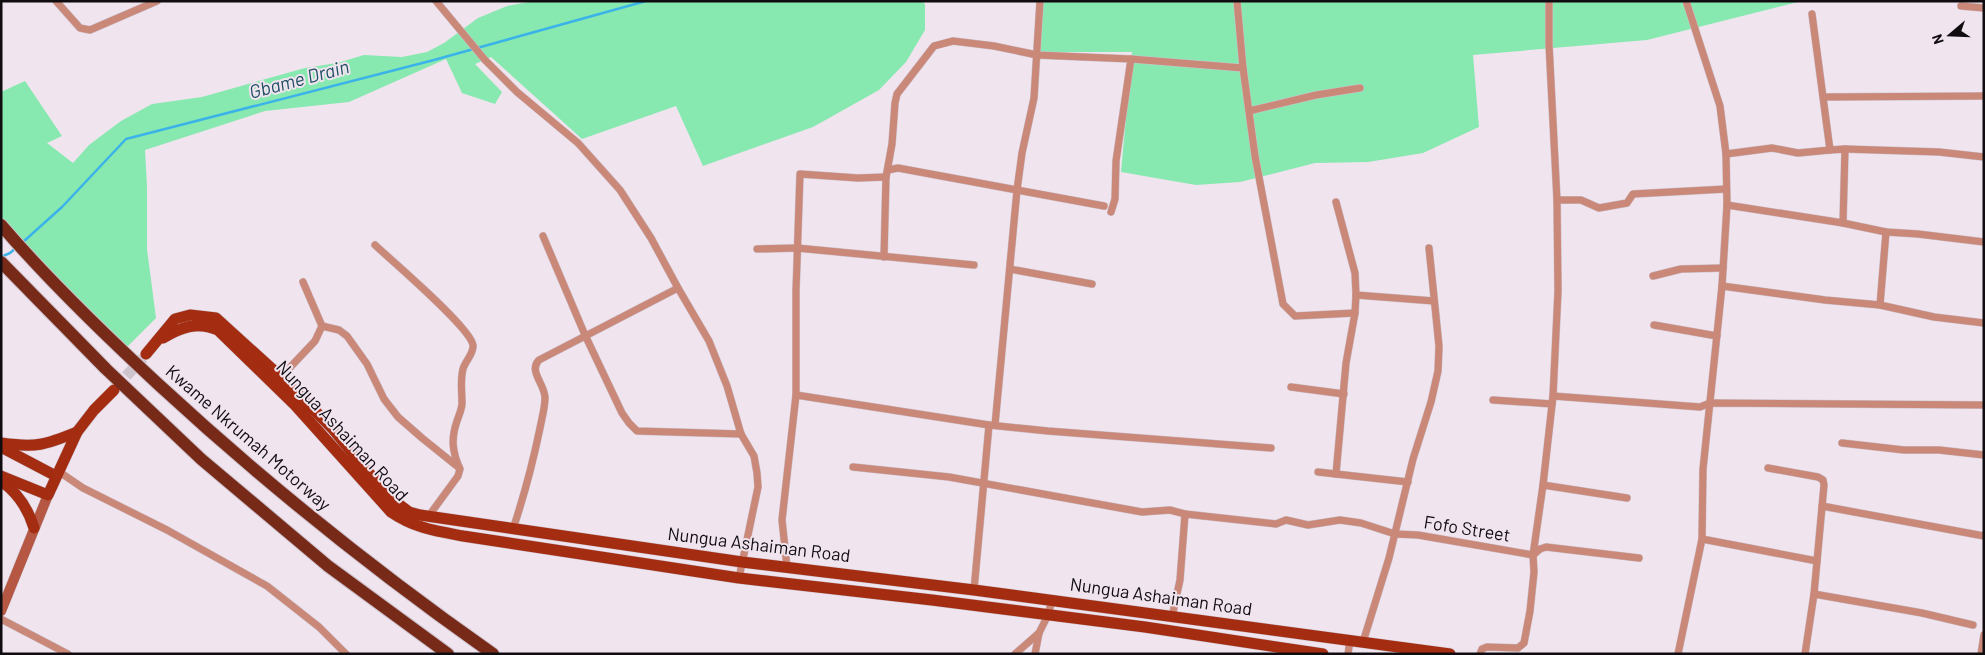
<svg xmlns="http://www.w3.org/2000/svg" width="1985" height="655" font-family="Barlow,sans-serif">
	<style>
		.green { fill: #87e9b0 }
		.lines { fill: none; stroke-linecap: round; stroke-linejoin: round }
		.stream { stroke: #3cb3e8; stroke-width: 2.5 }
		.primary-tunnel { stroke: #cec4ce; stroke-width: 11; stroke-dasharray: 11 5.5; stroke-linecap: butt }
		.street-casing { stroke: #ccc1cb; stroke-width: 8 }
		.secondary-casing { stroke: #ccc1cb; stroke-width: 11 }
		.primary-casing { stroke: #ccc1cb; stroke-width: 12 }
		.highway-casing { stroke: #ccc1cb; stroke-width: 14 }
		.street { stroke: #ca8879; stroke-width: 7 }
		.secondary { stroke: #b55742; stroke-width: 10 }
		.primary { stroke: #a32c11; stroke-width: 11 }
		.highway { stroke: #782a19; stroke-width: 12 }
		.labels { text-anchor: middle; stroke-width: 4; stroke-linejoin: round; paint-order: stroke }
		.street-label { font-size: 18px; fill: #100c10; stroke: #f0e4ef }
		.water-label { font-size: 19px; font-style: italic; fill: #204f66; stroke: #f0e4ef }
	</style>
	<rect width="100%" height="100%" fill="#f0e4ef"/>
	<g class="green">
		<path d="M534,1H923L925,5V30L906,62L879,90L813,127L703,166L676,106L582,139L491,57L475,64L502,92L495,104L462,93L446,59L349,102L265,111L145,150L147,186V249L156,318L125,349L1,220V92L25,81L62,136L47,143L73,163L89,145L121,121L152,104L202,97L305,68L337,63L364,55L402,57L427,52L444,43L478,18L507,6Z"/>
		<path d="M1037,1H1802L1647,40L1473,55L1479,127L1423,153L1368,162L1315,163L1240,182L1196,185L1121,172L1132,52H1033Z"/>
	</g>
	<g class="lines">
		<g class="stream">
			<path d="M23,242L62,207L126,139L434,60L646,1"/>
			<path d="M1,257L10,253L17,247"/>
		</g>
		<path class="primary-tunnel" d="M115,388L143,358"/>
		<g class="street-casing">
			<g id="street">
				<path d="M56,1L80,28L90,30L157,1"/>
				<path d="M436,1L485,60L517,92L578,143L620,190L651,238L678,288L709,341L727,386L741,434L754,456L757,473L758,487L739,578"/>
				<path d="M1237,1L1243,68"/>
				<path d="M1961,6L1984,8"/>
				<path d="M1812,14L1830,150L1845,149L1843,223L1886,232L1918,234L1984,242"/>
				<path d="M1131,59L1243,68L1255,156L1283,304L1295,316L1355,313"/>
				<path d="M1824,97L1984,96"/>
				<path d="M1249,111L1316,95L1360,88"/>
				<path d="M1845,149L1939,152L1984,157"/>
				<path d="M1726,154L1772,148L1798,153L1830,150"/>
				<path d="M888,170L898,168L1017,190L1022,153L1034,98L1040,1"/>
				<path d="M1557,200H1581L1599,208L1627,203L1633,194L1726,189"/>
				<path d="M1727,205L1843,223"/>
				<path d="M543,236L585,335L622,413L629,423L637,431L741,434"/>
				<path d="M375,245C392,261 470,327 473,345C474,354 465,361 463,369C460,381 462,391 462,403C462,409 459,415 457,421C451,438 452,452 460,469L458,476L428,517"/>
				<path d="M757,249L797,248L974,265"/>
				<path d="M884,257L886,177L892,144L895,103L897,94L934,46L953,41L994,46L1037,55L1131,59L1116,161L1115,199L1111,212"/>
				<path d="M1010,269L1092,284"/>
				<path d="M1653,276L1681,269L1723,268"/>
				<path d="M1722,286L1825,300L1880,305L1934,317L1984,323"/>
				<path d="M1356,295L1434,301"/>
				<path d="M1880,305L1886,232"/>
				<path d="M1654,325L1717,336"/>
				<path d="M322,326L339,330L347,336L367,364L384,399L398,417L422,438L458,467"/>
				<path d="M280,378L315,341L322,326L303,282"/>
				<path d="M1291,387L1344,394"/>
				<path d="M796,395V291L800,174L858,178L886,177"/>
				<path d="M1553,396L1700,407L1710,403L1984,405"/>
				<path d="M1493,400L1552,404"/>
				<path d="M995,425L1017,190L1104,206"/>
				<path d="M1842,443L1904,450H1939L1984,455"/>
				<path d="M853,467L949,477L1142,512L1170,510L1185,514L1276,524L1286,520L1308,525L1340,520L1361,523L1395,534L1418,535L1533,555L1540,549L1546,547L1639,558"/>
				<path d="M1768,468L1818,477L1823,480L1824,485L1814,594L1805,654"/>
				<path d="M58,471L83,488L167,530L267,586L319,627L346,654"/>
				<path d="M1318,472L1408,482"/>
				<path d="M1336,474L1346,363L1355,313L1356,295L1355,273L1336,202"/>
				<path d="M1543,485L1627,498"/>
				<path d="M1822,506L1984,536"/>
				<path d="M513,529C524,496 533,462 540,428C542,418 545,407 545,398C545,384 528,371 539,360L678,288"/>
				<path d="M1702,539L1817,561"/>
				<path d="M787,567L782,520L796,395L989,425L1048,431L1271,448"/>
				<path d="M974,590L989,425"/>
				<path d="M1814,594L1922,613L1973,625"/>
				<path d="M1172,617L1180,580L1185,514"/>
				<path d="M1,619L68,654"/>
				<path d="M1363,642L1389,558L1413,459L1431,402L1438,371L1439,346L1429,248"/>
				<path d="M1015,654L1039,633"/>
				<path d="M1035,654L1039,633L1048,615L1052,600"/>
				<path d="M1348,654L1350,640"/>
				<path d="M1480,654L1482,649L1487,647L1518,648L1524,643L1530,611L1534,572L1533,555L1543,485L1553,396L1558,291L1557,200L1549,44V1"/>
				<path d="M1678,654L1702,539L1703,469L1722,286L1727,205L1726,154L1720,106L1686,1"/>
				<path d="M1981,654L1984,635"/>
			</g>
		</g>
		<g class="secondary-casing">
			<path id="secondary" d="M1,611L48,495"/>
		</g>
		<g class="primary-casing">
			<g id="primary">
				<path d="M163,338C181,327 198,321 218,330L295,405L391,512C414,528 436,531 463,536L739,578L932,600L1145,627L1323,654"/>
				<path d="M146,354L175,319L190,315L216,318L281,377L332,428L369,473L397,503L409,512L420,515L742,562L974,590L1450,654"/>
				<path d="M1,443C36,448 45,445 77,432"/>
				<path d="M1,447L56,476"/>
				<path d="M1,476L48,495L77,432L94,410L114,390"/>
				<path d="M1,481C18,493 28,508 34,528"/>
			</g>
		</g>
		<g class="highway-casing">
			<g id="highway">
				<path d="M1,225C50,282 103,333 158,384C264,482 375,571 493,654"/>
				<path d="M1,262L106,369L201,459L328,566L448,654"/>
			</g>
		</g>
		<use href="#street" class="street"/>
		<use href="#secondary" class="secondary"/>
		<use href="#primary" class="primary"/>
		<use href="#highway" class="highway"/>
	</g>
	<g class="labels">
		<g class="street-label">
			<text transform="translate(342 431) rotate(47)" y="6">Nungua Ashaiman Road</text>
			<text transform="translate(248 438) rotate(41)" y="6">Kwame Nkrumah Motorway</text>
			<text transform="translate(1467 529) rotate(9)" y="6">Fofo Street</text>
			<text transform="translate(759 545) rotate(7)" y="6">Nungua Ashaiman Road</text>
			<text transform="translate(1161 597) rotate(8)" y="6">Nungua Ashaiman Road</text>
		</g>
		<g class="water-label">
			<text transform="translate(299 79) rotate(-15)" y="7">Gbame Drain</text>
		</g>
	</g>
	<rect width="1985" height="655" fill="none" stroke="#100c10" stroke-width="5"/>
	<g transform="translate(1950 35) rotate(251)" stroke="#f0e4ef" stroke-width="4" paint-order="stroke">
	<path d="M0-4L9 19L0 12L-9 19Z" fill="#100c10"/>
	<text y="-8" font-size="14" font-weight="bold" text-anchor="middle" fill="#100c10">N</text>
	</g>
</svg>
